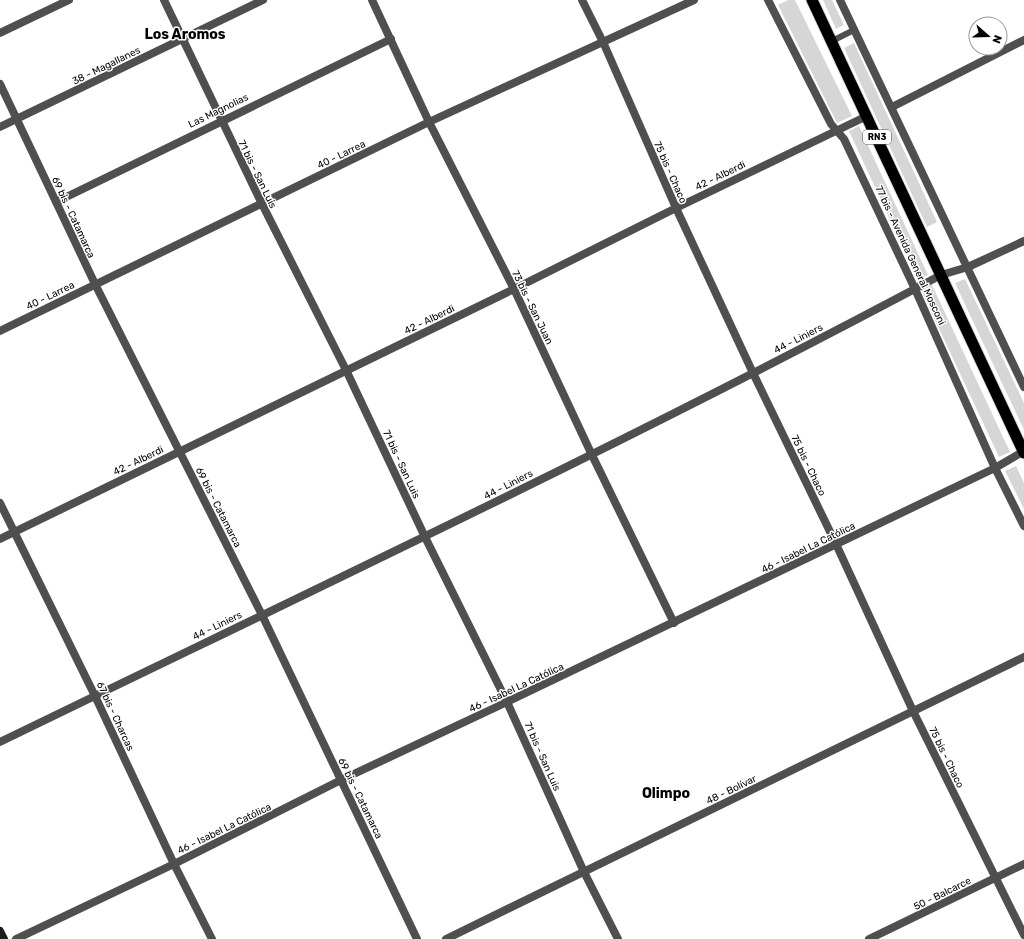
<svg xmlns="http://www.w3.org/2000/svg" width="1024" height="939" font-family="Rubik,sans-serif">
	<style>
		.green { fill: #d6d6d6 }
		.lines { fill: none; stroke-linecap: round; stroke-linejoin: round }
		.trunk-casing { stroke: #dbdbdb; stroke-width: 13 }
		.service { stroke: #4f4f4f; stroke-width: 6 }
		.minor { stroke: #4f4f4f; stroke-width: 8 }
		.secondary { stroke: #1c1c1c; stroke-width: 8 }
		.trunk { stroke: #000; stroke-width: 11 }
		.labels { text-anchor: middle; stroke-width: 3; stroke-linejoin: round; paint-order: stroke }
		.shield { fill: #fff; stroke: #4c4c4c; stroke-width: 1 }
		.shield-label { font-size: 9px; font-weight: bold; fill: #000 }
		.street-label { font-size: 10px; fill: #000; stroke: #fff }
		.district-label { font-size: 14px; font-weight: bold; fill: #000; stroke: #fff }
	</style>
	<rect width="100%" height="100%" fill="#fff"/>
	<g class="green">
		<path d="M788,0H795L852,116L837,123L778,5Z"/>
		<path d="M823,0H832L844,25L836,29Z"/>
		<path d="M854,43L937,222L927,227L844,48Z"/>
		<path d="M859,126L928,275L918,280L849,131Z"/>
		<path d="M965,279L1024,403V430L955,283Z"/>
		<path d="M932,285L1010,452L999,457L921,290Z"/>
		<path d="M1016,466L1024,483V509L1005,471Z"/>
	</g>
	<g class="lines">
		<g class="trunk-casing">
			<path id="trunk" d="M812,0L1024,453"/>
		</g>
		<path class="service" d="M832,41L854,30"/>
		<g class="minor">
			<path d="M164,0L262,204L346,370L425,537L507,702L584,872L618,939"/>
			<path d="M372,0L429,122L514,289L591,453L674,623"/>
			<path d="M582,0L603,42L676,208L753,373L836,544L913,711L1024,935"/>
			<path d="M768,0L831,124L844,139L915,289L995,468L1024,526"/>
			<path d="M840,0L1024,387"/>
			<path d="M0,33L69,0"/>
			<path d="M0,84L95,284L262,615L417,939"/>
			<path d="M892,107L1024,40"/>
			<path d="M0,127L263,0"/>
			<path d="M56,202L391,39"/>
			<path d="M0,331L429,122L694,0"/>
			<path d="M0,503L95,696L174,864L212,939"/>
			<path d="M0,539L514,289L676,208L867,116"/>
			<path d="M0,742C315,589 632,440 941,275L968,267L1024,241"/>
			<path d="M16,939L174,864L341,780L507,702L995,468L1024,451"/>
			<path d="M446,939L1024,657"/>
			<path d="M869,939L1024,864"/>
		</g>
		<path class="secondary" d="M0,931L4,939"/>
		<use href="#trunk" class="trunk"/>
	</g>
	<g class="labels">
		<rect class="shield" x="863" y="130" width="28" height="14" rx="3"/>
		<g class="shield-label">
			<text x="877" y="140">RN3</text>
		</g>
		<g class="street-label">
			<text transform="translate(106 65) rotate(-26)" y="4">38 - Magallanes</text>
			<text transform="translate(218 110) rotate(-26)" y="4">Las Magnolias</text>
			<text transform="translate(341 154) rotate(-26)" y="4">40 - Larrea</text>
			<text transform="translate(671 172) rotate(66)" y="4">75 bis - Chaco</text>
			<text transform="translate(258 174) rotate(64)" y="4">71 bis - San Luis</text>
			<text transform="translate(720 175) rotate(-26)" y="4">42 - Alberdi</text>
			<text transform="translate(74 217) rotate(65)" y="4">69 bis - Catamarca</text>
			<text transform="translate(911 255) rotate(65)" y="4">77 bis - Avenida General Mosconi</text>
			<text transform="translate(50 295) rotate(-26)" y="4">40 - Larrea</text>
			<text transform="translate(533 307) rotate(64)" y="4">73 bis - San Juan</text>
			<text transform="translate(429 319) rotate(-26)" y="4">42 - Alberdi</text>
			<text transform="translate(798 338) rotate(-27)" y="4">44 - Liniers</text>
			<text transform="translate(138 460) rotate(-26)" y="4">42 - Alberdi</text>
			<text transform="translate(402 464) rotate(65)" y="4">71 bis - San Luis</text>
			<text transform="translate(809 465) rotate(64)" y="4">75 bis - Chaco</text>
			<text transform="translate(508 484) rotate(-27)" y="4">44 - Liniers</text>
			<text transform="translate(219 507) rotate(63)" y="4">69 bis - Catamarca</text>
			<text transform="translate(808 547) rotate(-26)" y="4">46 - Isabel La Católica</text>
			<text transform="translate(217 625) rotate(-26)" y="4">44 - Liniers</text>
			<text transform="translate(516 687) rotate(-25)" y="4">46 - Isabel La Católica</text>
			<text transform="translate(116 716) rotate(65)" y="4">67 bis - Charcas</text>
			<text transform="translate(543 756) rotate(66)" y="4">71 bis - San Luis</text>
			<text transform="translate(947 757) rotate(64)" y="4">75 bis - Chaco</text>
			<text transform="translate(731 789) rotate(-26)" y="4">48 - Bolívar</text>
			<text transform="translate(361 798) rotate(64)" y="4">69 bis - Catamarca</text>
			<text transform="translate(224 828) rotate(-26)" y="4">46 - Isabel La Católica</text>
			<text transform="translate(942 893) rotate(-26)" y="4">50 - Balcarce</text>
		</g>
		<g class="district-label">
			<text x="185" y="39">Los Aromos</text>
			<text x="666" y="798">Olimpo</text>
		</g>
	</g>
	<g transform="translate(988 36) rotate(110)"><circle r="19" fill="#ffffff" stroke="#999999"/>
	<path d="M0-3L7 15L0 10L-7 15Z" fill="#000000"/>
	<text y="-6" font-size="11" font-weight="bold" text-anchor="middle" fill="#000000">N</text>
	</g>
</svg>
